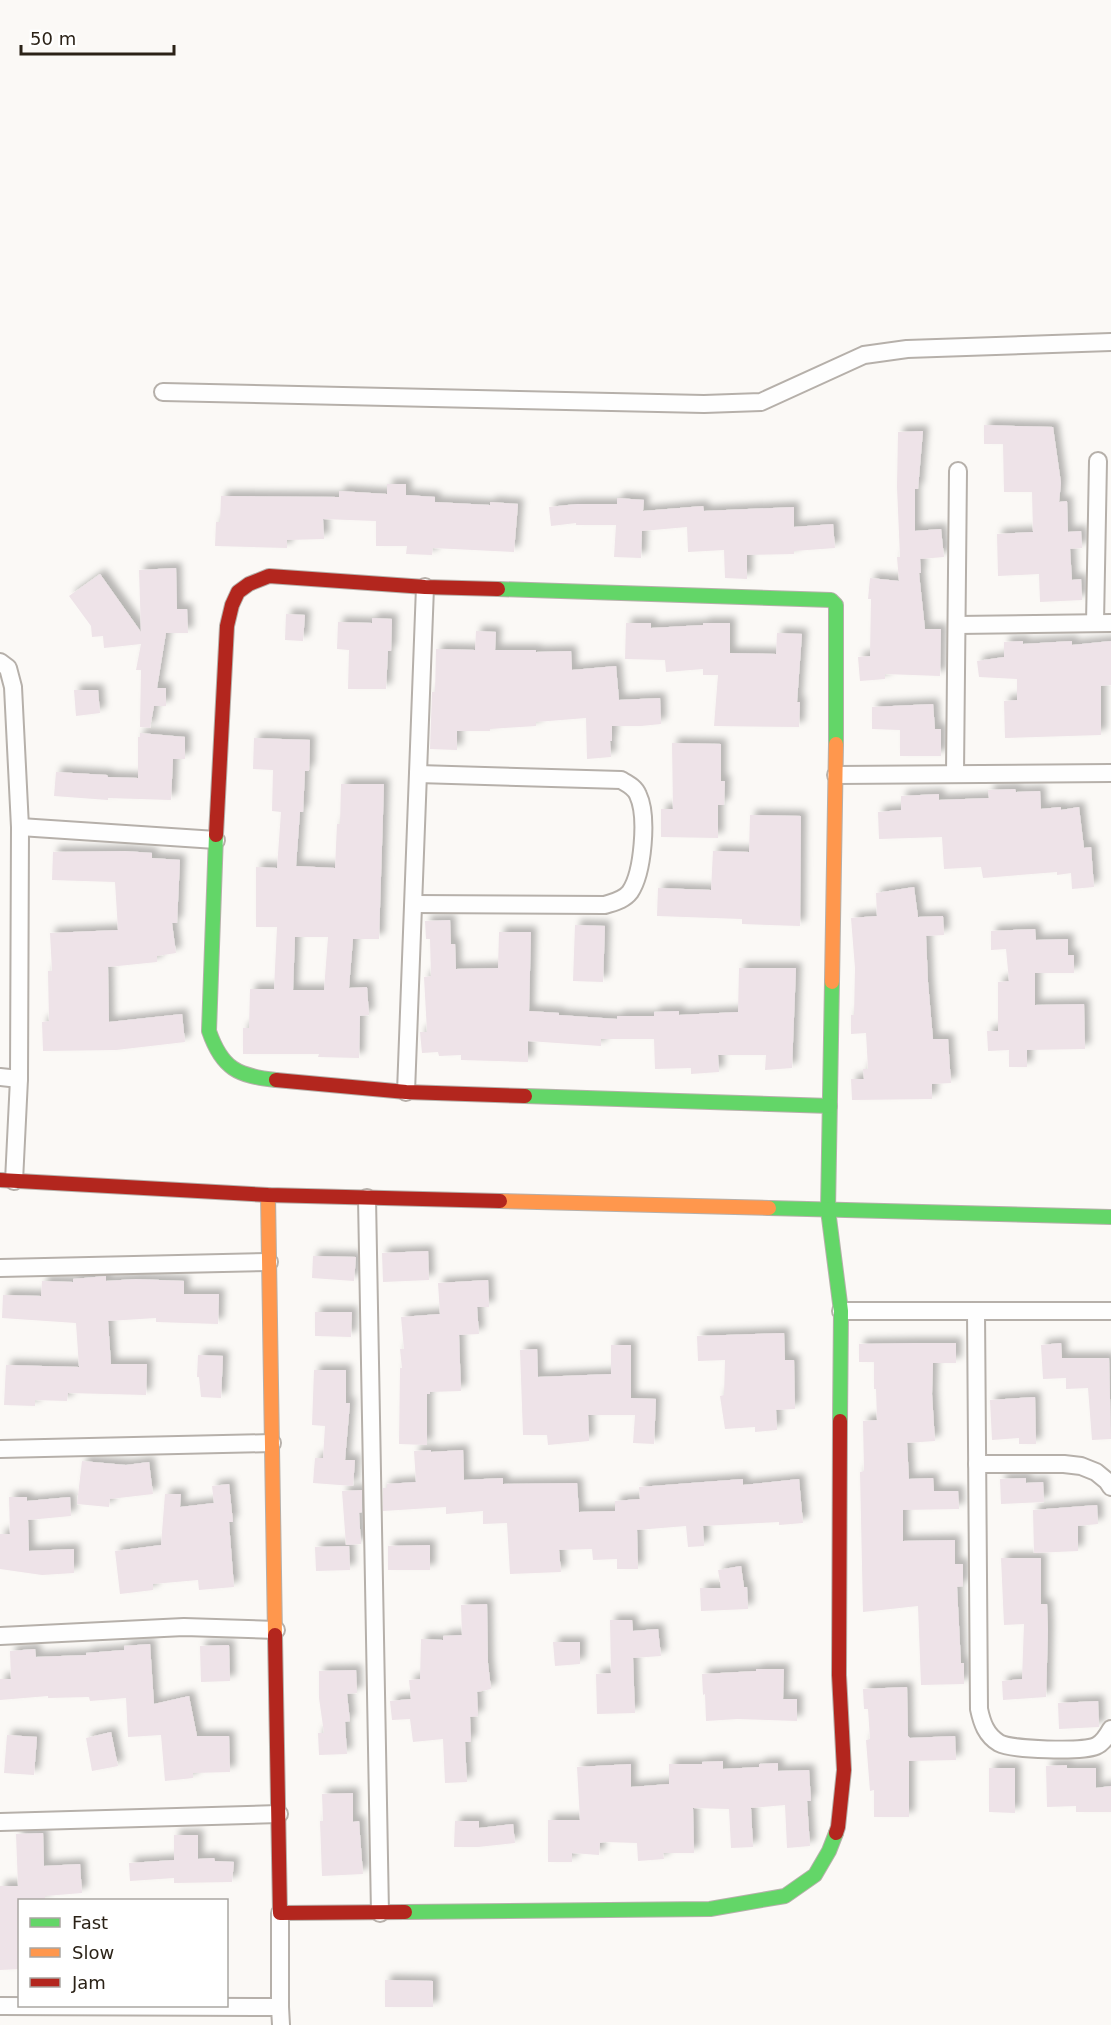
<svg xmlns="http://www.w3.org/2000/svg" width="1111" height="2025" font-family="'DejaVu Sans',sans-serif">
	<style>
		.building { fill: #eee3e8; fill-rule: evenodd; filter: url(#shadow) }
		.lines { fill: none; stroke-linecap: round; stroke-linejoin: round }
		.street-casing { stroke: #b6b0aa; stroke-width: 20 }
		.fast-casing { stroke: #b6b0aa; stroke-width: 16 }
		.slow-casing { stroke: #b6b0aa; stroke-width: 16 }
		.jam-casing { stroke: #b6b0aa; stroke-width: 16 }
		.street { stroke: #fefefe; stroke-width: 16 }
		.fast { stroke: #63d668; stroke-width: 14 }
		.slow { stroke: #ff974d; stroke-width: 14 }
		.jam { stroke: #b3261e; stroke-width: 14 }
	</style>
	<defs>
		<filter id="shadow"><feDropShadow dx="5.5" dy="-5.5" stdDeviation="3" flood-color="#0004"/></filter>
	</defs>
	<rect width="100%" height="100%" fill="#fbf9f6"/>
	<g class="building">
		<path d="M984,425L1053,427L1061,483L1059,502L1067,501L1068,532L1081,531L1082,548L1070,549L1072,580L1081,579L1082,600L1040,602L1039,574L998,576L997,534L1033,532L1032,492H1004L1003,444H984Z"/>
		<path d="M923,431L918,489H915V531L941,529L944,557L920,559L921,573H919L925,629H941L940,676L885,674V679L860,681L858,657L870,656L871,599H868L870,578L899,581L897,557H900L897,487L898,432Z"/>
		<path d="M387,484H406V495L435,497V502L490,505V502L518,504L514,552L433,548L432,555L406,554L407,546H376V521L323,519L324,539L287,540V548L215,546L216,522H220L221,496L339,497V491L387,494Z"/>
		<path d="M617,498L644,500L643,511L703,506L704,511L794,507V527L833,524L835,548L794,551V554L747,555V579L725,578L724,550L688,552L687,527L642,531L641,558L614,557L616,525H576V523L551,526L549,507L577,504H617Z"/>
		<path d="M176,568L177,609H187L188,633H166L157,688H166V706H154L150,728L140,727L141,670H136L141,644L104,648L103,636L92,637L91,626L69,596L100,574L141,632L139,570Z"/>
		<path d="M286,614L305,615L303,641L285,640Z"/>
		<path d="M372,618L392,619L391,651H388L386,689H348L349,650L337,649L338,622L372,623Z"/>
		<path d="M626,623H651V628L703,625V623H730V653L776,654L777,633L802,634L797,702H800L799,727L714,726L718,675H703V669L666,672L665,660L625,659Z"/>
		<path d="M476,631L496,632L495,650H536V652L571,651L572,670L616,666L619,700L660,698L661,724L641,726H612V741H610L611,757L587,759L586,718L536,722V726L490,729V731H457V750L430,749L432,692H435L436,649L475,650Z"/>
		<path d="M1023,641V644L1072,641V645L1111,641V685L1101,686V735L1005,738L1004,701L1017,700V679L979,677L977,661L1004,657V642Z"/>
		<path d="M74,690H98L100,713L76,716Z"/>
		<path d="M933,704L935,729H941V756H900V730L872,729V707Z"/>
		<path d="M140,733L185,737V759H173L171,800L108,798V800L54,796L56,772L107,775L108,777L138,778V737H140Z"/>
		<path d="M254,738L310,740L309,771H305L303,812H300L296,866L335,868L337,824H340L341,784H384L379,939H353L349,988L367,987L369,1015L360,1016L359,1058L318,1057L319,1054H243V1028H249L250,989H274L277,927H256V867L277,868L281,812L272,811L273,770L253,769ZM295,937H328L324,990H293Z"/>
		<path d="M672,743L721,744V781H725L724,805H718V838L661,837V809H673Z"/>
		<path d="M1015,789L1016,792L1040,791L1041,809L1061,807V810L1079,807L1084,848L1091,847L1094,887L1072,889L1071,873L1057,875V872L983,878L981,867L944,869L942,837L879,839L878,812L901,810V796L939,794V800L989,798L988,790Z"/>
		<path d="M750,815L801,816L800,926L742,924V919L657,916L658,888L711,890L713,851L749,852Z"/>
		<path d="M125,851L152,853V858L180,860L177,923H172L176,953L157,956V962L108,967L109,1022L182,1014L185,1042L116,1050L43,1051L42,1022L49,1021L48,971H52L50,933L118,930L115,882L52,880L53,852Z"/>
		<path d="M914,887L918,917L943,916L944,935L926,936L928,982L933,1039H948L951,1083L932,1084V1099L852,1100L851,1079H864L863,1069H868L866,1033L851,1034V1015H854L855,968L851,918L877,916L876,893Z"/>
		<path d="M450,920L451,944H455L456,969L498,968L499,932H531L529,1011L559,1013V1015L617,1019V1016H654V1012L679,1011V1015L738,1012L739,968H796L792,1068L765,1070L766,1055H718L719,1072L691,1074V1068L655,1069L654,1039H601V1046L528,1041V1062L461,1060V1055L439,1056L438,1052L422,1053L420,1032H427L424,977L431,976L430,939H426L425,921Z"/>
		<path d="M575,925L605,926L603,982L573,981Z"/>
		<path d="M1035,929L1036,940L1068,939V955H1074V973H1035V1005L1084,1004L1085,1049L1027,1050V1067H1009V1050L988,1051L987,1031H998V982L1009,981L1006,949L991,950V931Z"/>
		<path d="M428,1251L429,1280L383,1282L382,1253Z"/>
		<path d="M313,1256L356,1257L354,1281L312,1278Z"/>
		<path d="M106,1276V1281L136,1279L184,1281V1294H219L218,1324L156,1322V1318L108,1321L111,1364H147L146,1395L68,1393L67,1401L35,1400V1406L4,1405L6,1365L79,1367L76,1323L2,1318L3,1295L41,1296L42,1281L73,1282V1279Z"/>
		<path d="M488,1280L489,1307H477L479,1334L459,1335L461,1391L430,1392V1394H427V1445L399,1444L400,1368H402L400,1349H404L401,1317L440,1314L438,1283Z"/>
		<path d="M315,1312H352L351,1337L315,1336Z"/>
		<path d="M784,1333L785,1360H794L795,1409L776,1410L777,1430L755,1432V1427L725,1429L720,1396L724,1395L725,1360L698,1361L697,1336Z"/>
		<path d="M913,1343H956V1363H933L932,1394L935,1441L907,1443L909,1479L933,1478L934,1491H958L959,1509L903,1510V1541L955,1540V1564H963V1586L957,1587L961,1663H964V1684L921,1685L918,1606L863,1612L860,1472L864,1471L863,1421L877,1420L876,1389H874V1362H859V1344Z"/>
		<path d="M1061,1343L1062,1358H1109L1111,1439L1092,1440L1088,1388L1066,1389V1378L1043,1379L1041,1345Z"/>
		<path d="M611,1345H631V1398L656,1399L654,1444L633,1443L635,1415H588L589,1441L548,1445L547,1435H523L520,1350L537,1349L538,1377L611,1374Z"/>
		<path d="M198,1355L223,1356L221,1398L201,1397L199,1377H197Z"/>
		<path d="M314,1370H346V1403H350L345,1460H355L353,1486L313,1483L315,1458H323L325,1426L312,1425Z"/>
		<path d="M1035,1397L1036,1444H1019V1438L992,1440L990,1400Z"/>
		<path d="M431,1450V1452L463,1450L464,1480L503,1478V1484L577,1483L579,1512L615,1511V1501L640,1499L639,1487L743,1479V1485L799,1479L803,1523L779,1525V1522L703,1526L704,1546L688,1547L686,1526L637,1530L638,1569H617V1559L593,1560L592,1549L559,1550L561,1572L510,1574L507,1523L483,1524V1511L446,1514V1507L383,1511V1488H387V1484L416,1482L414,1451Z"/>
		<path d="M82,1461L126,1465L149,1462L153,1494L110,1499L109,1507L77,1504Z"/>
		<path d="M1026,1478V1483L1043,1482L1044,1502L1001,1504L1000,1479Z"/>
		<path d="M229,1484L233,1522H229L234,1587L199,1590L198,1580L153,1584V1590L120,1594L115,1551L161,1545L165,1494H181L180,1507L214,1503L212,1486Z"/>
		<path d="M362,1490V1512L359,1513L361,1544L346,1545L342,1491Z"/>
		<path d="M9,1497H27V1501L70,1497L71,1516L28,1520L29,1551L74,1549V1573L42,1575L0,1569V1534H10Z"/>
		<path d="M1097,1505L1098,1524L1078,1526V1551L1034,1553L1033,1510Z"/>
		<path d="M430,1545V1570H388V1546Z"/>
		<path d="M349,1546L350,1570L316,1571L315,1547Z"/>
		<path d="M1001,1558H1041V1604H1047L1048,1630L1046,1697L1003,1700L1002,1681L1022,1679L1024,1624L1004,1625Z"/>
		<path d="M741,1566L744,1587H747L748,1609L701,1611L700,1588H721L718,1570Z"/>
		<path d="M487,1604L488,1663L491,1689L477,1692L478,1716L470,1717L471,1742H465L467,1782L445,1783L443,1739L413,1742L410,1719L392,1720L390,1701L411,1699L409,1680L420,1679L421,1639L443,1640V1636L462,1635L461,1605Z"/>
		<path d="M610,1620H632L633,1631L658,1629L661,1656L633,1658L635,1713L597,1714L596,1674L611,1673Z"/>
		<path d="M553,1642H580V1664L555,1666Z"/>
		<path d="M150,1644L154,1704L189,1696L197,1736H229L230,1772L193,1773V1778L165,1781L161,1735L128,1737L126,1698L90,1701L89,1697L48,1698V1696L0,1700V1679H11L10,1651L35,1649L36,1657L86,1655V1653L124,1650V1646Z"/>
		<path d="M229,1645L230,1681L201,1682L200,1646Z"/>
		<path d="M756,1669H784L783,1699H797V1721L737,1719L706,1721L705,1694L703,1695L702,1674L756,1671Z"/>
		<path d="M356,1670L357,1693L347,1694L350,1721L345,1722L347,1754L319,1755L318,1733H324L319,1698V1671Z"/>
		<path d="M907,1687L908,1736L910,1738L955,1736L956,1760L909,1761V1817H874V1790L870,1791L866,1740L870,1739L868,1709H864L863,1689Z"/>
		<path d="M1098,1701L1099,1727L1059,1729L1058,1703Z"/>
		<path d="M111,1732L118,1766L92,1771L86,1738Z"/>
		<path d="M7,1735L37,1737L34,1775L4,1773Z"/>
		<path d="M723,1761V1769L759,1767V1764L778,1763V1771L809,1770L811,1801H807L810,1846L787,1848L785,1805L751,1808L753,1847L731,1848L729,1809L693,1808L694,1853H663L664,1859L638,1861L637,1843L605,1842L600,1843L599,1855L572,1853V1862H548V1820H580L577,1767L631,1764V1787L669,1784V1764H702V1762Z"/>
		<path d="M1067,1765V1768H1096V1788L1111,1786V1812H1076V1806L1047,1807L1046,1766Z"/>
		<path d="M989,1768H1015V1813L989,1812Z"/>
		<path d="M353,1793V1822L359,1821L363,1874L322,1876L320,1821H323L322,1794Z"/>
		<path d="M455,1821H479V1828L513,1824L515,1843L478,1847H454Z"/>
		<path d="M43,1833L44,1866L80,1864L82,1893L45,1896V1900H20V1969L0,1970V1886H18L16,1834Z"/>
		<path d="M174,1835H198V1859L214,1858L215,1861L234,1862L232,1882L174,1883V1878L130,1881L129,1863L174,1860Z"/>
		<path d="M385,1980L433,1981V2007H385Z"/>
	</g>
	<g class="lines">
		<g class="street-casing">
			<g id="street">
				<path d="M163,392L704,404L761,402L864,355L907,349L1111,342"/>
				<path d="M1095,623L1098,461"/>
				<path d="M957,625L1111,623"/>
				<path d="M0,662L8,668L13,687L20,827L19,1079L14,1181"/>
				<path d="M955,774L958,471"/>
				<path d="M836,775L1111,773"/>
				<path d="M20,827L216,840"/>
				<path d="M414,904L605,905C614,902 624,900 630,892C643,873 648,816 638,795C635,787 628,784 621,780L418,774"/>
				<path d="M0,1077L19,1079"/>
				<path d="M406,1092L425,587"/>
				<path d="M367,1198L380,1913"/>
				<path d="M0,1268L269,1262"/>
				<path d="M841,1311H1111"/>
				<path d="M976,1311L979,1709C982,1723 986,1735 999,1743C1012,1750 1082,1752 1096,1746C1103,1743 1107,1736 1111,1729"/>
				<path d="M0,1449L272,1443"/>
				<path d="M977,1464H1064L1081,1466L1096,1472L1107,1481L1111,1487"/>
				<path d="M0,1636L184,1627L276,1630"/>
				<path d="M0,1822L279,1814"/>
				<path d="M280,1913V2007"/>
				<path d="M0,2006L280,2007L281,2025"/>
			</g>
		</g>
		<g class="fast-casing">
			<g id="fast">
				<path d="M498,589L831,600L836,605V744"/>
				<path d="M216,835L209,1031C222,1069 238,1076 276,1080"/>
				<path d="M832,982L828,1210L841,1311L840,1421"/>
				<path d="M525,1096L830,1106"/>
				<path d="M769,1208L1111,1217"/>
				<path d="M405,1912L710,1909L785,1896L815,1875L829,1851L836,1833"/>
			</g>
		</g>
		<g class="slow-casing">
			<g id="slow">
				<path d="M832,982L836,744"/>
				<path d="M268,1195L275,1635"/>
				<path d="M500,1201L769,1208"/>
			</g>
		</g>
		<g class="jam-casing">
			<g id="jam">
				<path d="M216,835L227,626L232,605L238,592L249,584L269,576L425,587L498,589"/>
				<path d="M276,1080L406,1092L525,1096"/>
				<path d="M0,1180L268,1195L500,1201"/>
				<path d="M275,1635L280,1913L405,1912"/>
				<path d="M836,1833L838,1827L844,1770L839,1675L840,1421"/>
			</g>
		</g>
		<use href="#street" class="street"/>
		<use href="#fast" class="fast"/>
		<use href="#slow" class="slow"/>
		<use href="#jam" class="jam"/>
	</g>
	<rect x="18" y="1899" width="210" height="108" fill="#ffffff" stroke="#aaa7a2" stroke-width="1.5"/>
	<rect x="30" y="1918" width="30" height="9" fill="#63d668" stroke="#aaa7a2" stroke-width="1.5"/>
	<text x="72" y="1929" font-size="18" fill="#2b2217">Fast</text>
	<rect x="30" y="1948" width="30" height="9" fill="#ff974d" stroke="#aaa7a2" stroke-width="1.5"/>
	<text x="72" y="1959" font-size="18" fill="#2b2217">Slow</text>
	<rect x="30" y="1978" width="30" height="9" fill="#b3261e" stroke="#aaa7a2" stroke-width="1.5"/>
	<text x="72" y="1989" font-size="18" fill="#2b2217">Jam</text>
	<path d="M21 45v9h153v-9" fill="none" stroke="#2b2217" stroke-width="3"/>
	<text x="30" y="45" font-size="18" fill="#2b2217" stroke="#ffffff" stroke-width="4.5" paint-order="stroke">50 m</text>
</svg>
